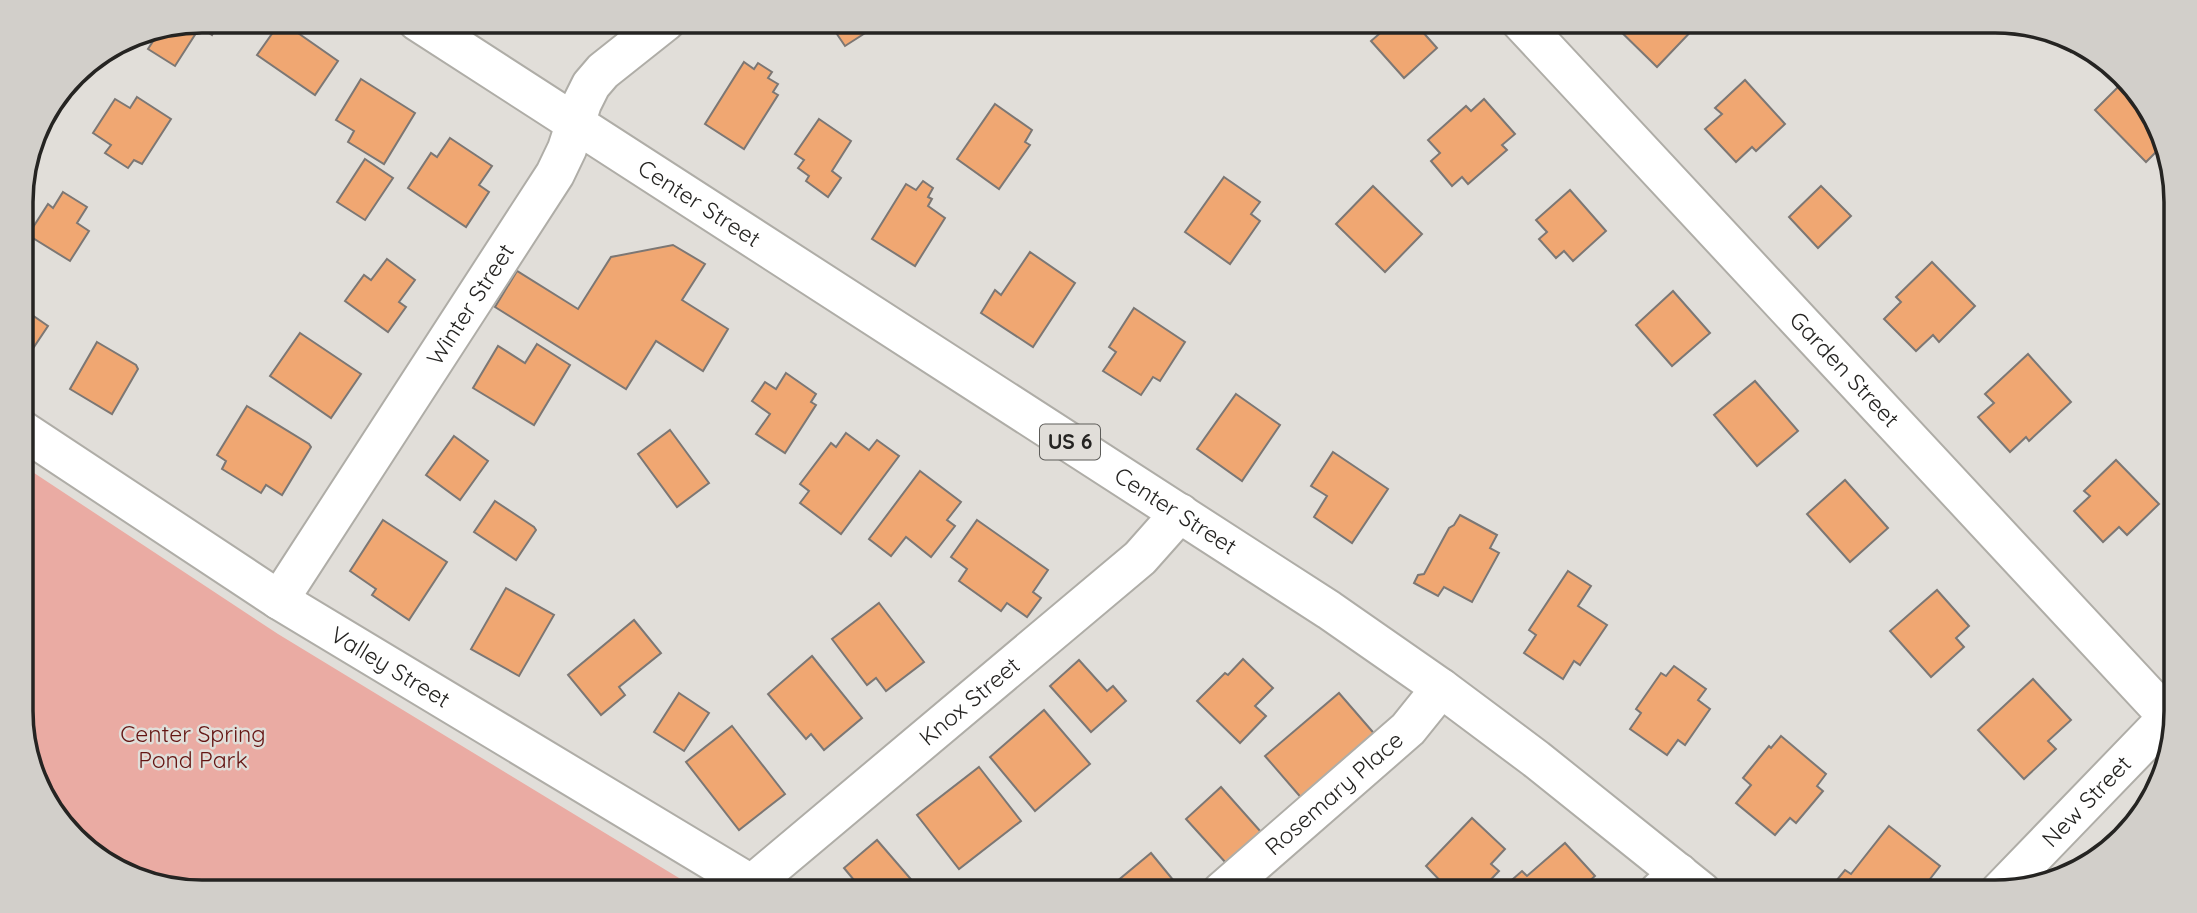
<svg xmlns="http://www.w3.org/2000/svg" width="2197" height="913" font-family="Quicksand,sans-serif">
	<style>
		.green { fill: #eaaba3 }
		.building { fill: #f0a772; stroke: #7c7774; stroke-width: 2 }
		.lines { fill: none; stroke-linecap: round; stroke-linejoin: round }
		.minor-casing { stroke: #afada7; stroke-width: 42 }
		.major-casing { stroke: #afada7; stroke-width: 42 }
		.minor { stroke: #fff; stroke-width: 38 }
		.major { stroke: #fff; stroke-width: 38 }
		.labels { text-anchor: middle; stroke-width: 5; stroke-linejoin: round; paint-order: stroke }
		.shield { fill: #e1ded9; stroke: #5d5c59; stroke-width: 2 }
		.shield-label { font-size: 21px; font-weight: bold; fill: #252422 }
		.street-label { font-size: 23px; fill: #252422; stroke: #e1ded9 }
		.park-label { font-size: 23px; fill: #641513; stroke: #e1ded9 }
		.rim { fill: none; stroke: #252422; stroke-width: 3.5 }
	</style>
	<rect width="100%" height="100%" fill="#e1ded9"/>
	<path class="green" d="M22,465L278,634L702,892H203L133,878L59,821L23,735Z"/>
	<g class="building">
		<path d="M203,21H220L212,35L200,27L175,66L148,49L161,29Z"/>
		<path d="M281,21H300L304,24L298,33L338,61L315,95L257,55Z"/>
		<path d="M828,21H884L845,46Z"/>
		<path d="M1394,21H1413L1437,48L1404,78L1371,41Z"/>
		<path d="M1613,21H1701L1657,67L1611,22Z"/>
		<path d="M2057,33L2064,35L2079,46L2071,52Z"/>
		<path d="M744,62L754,69L758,63L772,72L768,78L778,84L773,92L778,95L744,149L705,124Z"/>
		<path d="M361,79L415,113L384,164L348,142L354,131L336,120Z"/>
		<path d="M1745,80L1785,124L1756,151L1752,147L1736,162L1705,129L1722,114L1715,108Z"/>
		<path d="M2124,81L2138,92L2161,147L2146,162L2095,110Z"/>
		<path d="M137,97L171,119L142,164L134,160L128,168L105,153L111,145L93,133L115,99L130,108Z"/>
		<path d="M1484,99L1515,134L1502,145L1507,150L1468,184L1462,177L1452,186L1431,161L1440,153L1428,140L1466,106L1471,111Z"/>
		<path d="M995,104L1032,130L1025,142L1030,145L999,189L957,159Z"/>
		<path d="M819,119L851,141L832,171L841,178L828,197L806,181L809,176L798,168L804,160L795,154Z"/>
		<path d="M450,138L492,166L479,185L489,192L466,227L408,188L431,153L437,157Z"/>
		<path d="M365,159L393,178L365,220L337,202Z"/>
		<path d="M1224,177L1260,202L1251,214L1260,221L1230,264L1185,232Z"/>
		<path d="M923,181L933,188L928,197L932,199L928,206L945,218L915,266L872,239L906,184L916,190Z"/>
		<path d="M1373,186L1422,234L1385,272L1336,224Z"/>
		<path d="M1821,186L1851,216L1818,248L1789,217Z"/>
		<path d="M1570,190L1606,231L1573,261L1564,251L1556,258L1539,239L1547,232L1536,220Z"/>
		<path d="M63,192L87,207L77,223L89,231L70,261L28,235L48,204L53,208Z"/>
		<path d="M673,245L705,264L682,300L728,329L703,371L656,341L626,389L495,307L517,271L578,309L611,257Z"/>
		<path d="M1030,252L1075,283L1033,347L981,313L995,290L1001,295Z"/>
		<path d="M387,259L415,280L399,302L406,307L388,332L345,301L364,275L371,280Z"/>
		<path d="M1932,262L1975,306L1939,342L1933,335L1916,351L1884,319L1901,302L1896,297Z"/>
		<path d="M1673,291L1710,333L1672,366L1636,325Z"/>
		<path d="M22,308L48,326L22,365Z"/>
		<path d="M1134,308L1185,342L1160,381L1153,377L1141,395L1103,371L1116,352L1109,347Z"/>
		<path d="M300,333L361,374L331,418L270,376Z"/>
		<path d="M97,342L136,365L138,369L112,414L70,389Z"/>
		<path d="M537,344L570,365L534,425L473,388L498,346L525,363Z"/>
		<path d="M2028,354L2071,402L2029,441L2026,437L2010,452L1978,417L1994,403L1985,394Z"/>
		<path d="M786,373L816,394L811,402L816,405L785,453L756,434L770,414L752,401L765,382L776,389Z"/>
		<path d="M1755,381L1798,431L1757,466L1714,415Z"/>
		<path d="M1236,394L1280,425L1242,481L1197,449Z"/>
		<path d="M247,406L309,444L311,447L282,495L266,485L261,493L222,469L226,461L217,455Z"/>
		<path d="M670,430L709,483L677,507L638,454Z"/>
		<path d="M846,433L869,450L877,440L899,456L841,534L800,503L809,491L800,484L831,443L836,447Z"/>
		<path d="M454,436L488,461L460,500L426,475Z"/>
		<path d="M1333,452L1388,489L1352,543L1314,517L1327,496L1311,486Z"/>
		<path d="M2116,460L2159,504L2127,535L2119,527L2103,542L2074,511L2090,496L2084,491Z"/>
		<path d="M920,471L961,502L947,520L955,526L931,557L906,537L891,556L869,539Z"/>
		<path d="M1845,480L1888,528L1850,562L1807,514Z"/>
		<path d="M495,501L534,527L536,530L516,560L474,532Z"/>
		<path d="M1460,515L1497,535L1490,548L1499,553L1472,602L1444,587L1438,596L1414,583L1418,575L1424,574L1449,528L1454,525Z"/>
		<path d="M383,520L447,562L409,620L372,595L376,589L350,571Z"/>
		<path d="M977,520L1048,570L1033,592L1041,598L1027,617L1007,603L1001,611L959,581L967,569L951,557Z"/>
		<path d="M1568,571L1591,586L1578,606L1607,625L1580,665L1574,661L1563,679L1524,653L1536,635L1529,630Z"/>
		<path d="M506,588L554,615L519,676L471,649Z"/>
		<path d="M1937,590L1969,626L1956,638L1964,647L1931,677L1890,631Z"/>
		<path d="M2176,601V625L2164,612Z"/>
		<path d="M879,603L924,662L886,691L876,678L867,685L832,639Z"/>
		<path d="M634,620L661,653L619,687L625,695L601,715L568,675Z"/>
		<path d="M812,656L862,718L824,750L811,734L806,739L768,694Z"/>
		<path d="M1243,659L1273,688L1255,706L1266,716L1240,743L1197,701L1225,673L1228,675Z"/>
		<path d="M1079,660L1107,691L1113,686L1126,701L1091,732L1050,686Z"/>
		<path d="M1674,666L1706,689L1698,700L1710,709L1685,745L1678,740L1667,755L1630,729L1641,713L1636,709L1661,673L1666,676Z"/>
		<path d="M2033,679L2071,720L2048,741L2056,749L2024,779L1978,730Z"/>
		<path d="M679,693L709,713L684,751L654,732Z"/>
		<path d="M1339,693L1378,738L1304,801L1265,756Z"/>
		<path d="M1044,710L1090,764L1035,811L990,757Z"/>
		<path d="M732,726L785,794L739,830L686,762Z"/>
		<path d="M1781,736L1826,774L1817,786L1823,791L1796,823L1790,818L1775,835L1736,803L1751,785L1743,778L1769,746L1771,748Z"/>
		<path d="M979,767L1021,821L959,869L917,815Z"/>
		<path d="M1221,787L1261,832L1226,863L1186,819Z"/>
		<path d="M1472,818L1505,849L1491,864L1499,871L1479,892H1451L1426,866Z"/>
		<path d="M1889,826L1940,866L1920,892H1827L1845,870L1851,874Z"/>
		<path d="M877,840L922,892H857L849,883L854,880L844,868Z"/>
		<path d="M1565,843L1595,876L1577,892H1498L1522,871L1527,876Z"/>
		<path d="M1151,853L1183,892H1104Z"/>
	</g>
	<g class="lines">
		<g class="minor-casing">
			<g id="minor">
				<path id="s1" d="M1520,21L2168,717"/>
				<path id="s2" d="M22,430L279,600L764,892"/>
				<path id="s3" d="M279,600L555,174L567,149L582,103L591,85L603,71L666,21"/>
				<path id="s4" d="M752,884L1140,558L1180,513"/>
				<path id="s5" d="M1221,892L1408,729L1441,688"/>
				<path d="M1658,892L1679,873"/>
				<path id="s6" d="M1999,892L2168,717L2176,713"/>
			</g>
		</g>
		<g class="major-casing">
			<g id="major">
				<path id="s7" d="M417,21L1329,610L1441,688L1536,759L1702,892"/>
			</g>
		</g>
		<use href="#minor" class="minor"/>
		<use href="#major" class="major"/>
	</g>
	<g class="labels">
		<rect class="shield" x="1040" y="424.5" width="60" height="35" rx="5"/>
		<g class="shield-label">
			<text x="1070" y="449">US 6</text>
		</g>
		<g class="street-label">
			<text dy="8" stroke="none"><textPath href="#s7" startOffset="336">Center Street</textPath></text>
			<text dy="8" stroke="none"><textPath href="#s3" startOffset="352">Winter Street</textPath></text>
			<text dy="8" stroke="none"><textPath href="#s1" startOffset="476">Garden Street</textPath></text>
			<text dy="8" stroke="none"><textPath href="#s7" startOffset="903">Center Street</textPath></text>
			<text dy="8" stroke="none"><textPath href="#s2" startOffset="438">Valley Street</textPath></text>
			<text dy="8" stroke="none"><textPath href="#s4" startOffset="284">Knox Street</textPath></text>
			<text dy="8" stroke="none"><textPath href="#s5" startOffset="150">Rosemary Place</textPath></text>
			<text dy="8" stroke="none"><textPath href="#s6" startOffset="126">New Street</textPath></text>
		</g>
		<g class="park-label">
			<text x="193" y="742">Center Spring<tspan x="193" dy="26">Pond Park</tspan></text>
		</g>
	</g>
	<path d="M0 0H2197V913H0ZM202 33H1995A169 169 0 0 1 2164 202V711A169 169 0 0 1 1995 880H202A169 169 0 0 1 33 711V202A169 169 0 0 1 202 33Z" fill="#d2cfca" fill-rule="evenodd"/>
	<path class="rim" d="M202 33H1995A169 169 0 0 1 2164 202V711A169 169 0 0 1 1995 880H202A169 169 0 0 1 33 711V202A169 169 0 0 1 202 33Z"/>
</svg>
